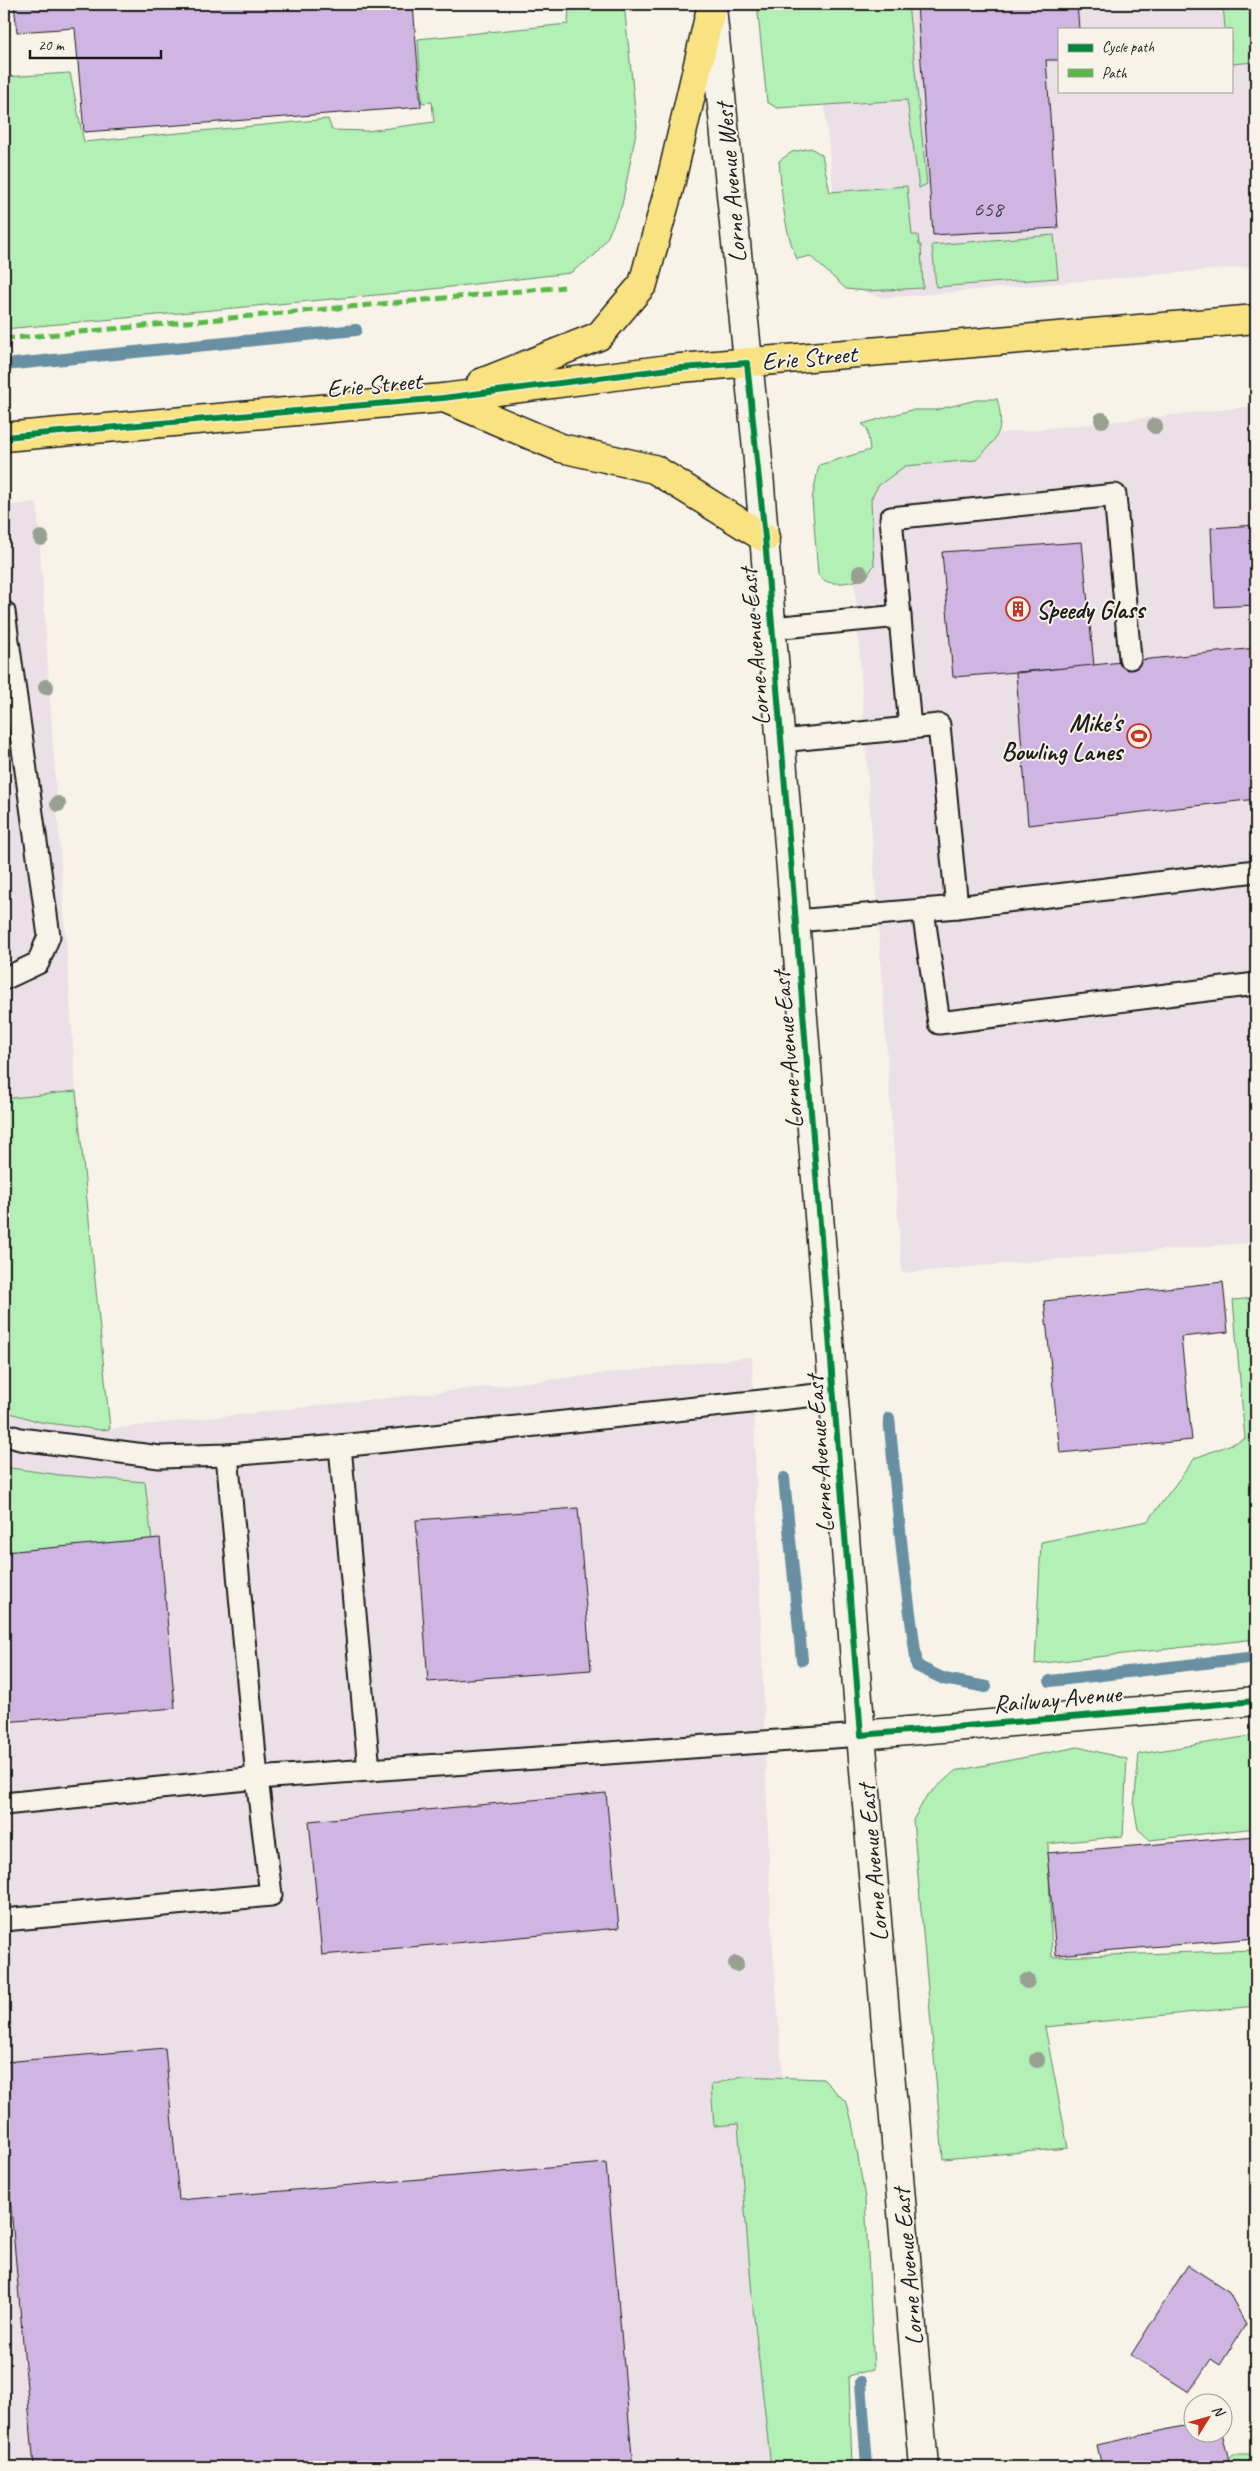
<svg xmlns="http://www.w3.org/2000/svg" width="1260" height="2471" font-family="Caveat,sans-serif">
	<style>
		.built { fill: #ebe0e6; fill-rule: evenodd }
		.green { fill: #b2f0b6; stroke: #678669 }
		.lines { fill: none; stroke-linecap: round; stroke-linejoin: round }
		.stream { stroke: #688fa2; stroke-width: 12 }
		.building { fill: #d0b5e3; stroke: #1c1c1c }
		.lane-casing { stroke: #1c1c1c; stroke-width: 25 }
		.street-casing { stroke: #1c1c1c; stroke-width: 31 }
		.secondary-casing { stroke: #1c1c1c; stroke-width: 31 }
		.primary-casing { stroke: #1c1c1c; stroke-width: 31 }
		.lane { stroke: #f7f3e8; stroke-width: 21 }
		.street { stroke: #f7f3e8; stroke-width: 28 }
		.secondary { stroke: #f7f3e8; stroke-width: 28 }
		.primary { stroke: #f8e281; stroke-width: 28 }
		.quiet { stroke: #58b947; stroke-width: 5; stroke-dasharray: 10 5; stroke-linecap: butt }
		.cycleway-casing { stroke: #f7f3e8; stroke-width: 9 }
		.cycleway { stroke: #00873e; stroke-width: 6 }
		.tree { fill: #97a091 }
		.labels { text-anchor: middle; stroke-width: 4; stroke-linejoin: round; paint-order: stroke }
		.number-label { font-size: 22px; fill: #49424e }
		.street-label { font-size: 25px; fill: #1c1c1c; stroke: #f7f3e8 }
		.poi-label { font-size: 25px; font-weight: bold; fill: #1c1c1c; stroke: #f7f3e8; text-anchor: start }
	</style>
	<rect width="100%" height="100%" fill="#f7f3e8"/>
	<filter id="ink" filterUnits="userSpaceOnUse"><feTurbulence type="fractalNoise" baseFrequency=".02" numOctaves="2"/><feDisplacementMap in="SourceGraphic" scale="10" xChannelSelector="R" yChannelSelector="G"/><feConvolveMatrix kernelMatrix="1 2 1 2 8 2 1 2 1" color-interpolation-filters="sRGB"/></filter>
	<g filter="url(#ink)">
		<g class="built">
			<path d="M814,4H1256V266L884,298L843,285ZM1059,29H1231V91H1059Z"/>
			<path d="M1256,406V1242L902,1273L848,489L871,447Z"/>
			<path d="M37,502L76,1091L4,1099V506Z"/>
			<path d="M752,1357L771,1921L812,2467H4V1411L40,1422L101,1430Z"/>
		</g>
		<g class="green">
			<path d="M569,4H624L637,127L622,205L608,236L595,255L570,273L398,293L4,329V77L70,73L84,142L328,119L332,130L367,131L434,122L432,102L422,103L418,39L568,24Z"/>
			<path d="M757,4H908L927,184L919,188L907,100L777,108L767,102Z"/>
			<path d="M1223,4H1256V62L1231,64V29H1225Z"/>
			<path d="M811,148L822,155L830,192L907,186L912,235H918L919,245H921L923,288L868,291L846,289L810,256L797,259C783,227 782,194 779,161L792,152Z"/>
			<path d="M1054,235L1058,278L936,287L932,245Z"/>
			<path d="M980,399H997C1006,430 997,439 976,460L905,466L878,486L871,499L874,565L866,578C852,582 826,589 818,574L812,499L819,465L870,450L867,428L862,424L911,410H936Z"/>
			<path d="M76,1091L110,1429L101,1430L40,1422L4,1411V1099Z"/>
			<path d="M1256,1298V1639L1035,1664L1041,1542L1148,1521L1195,1458L1245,1439L1233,1300Z"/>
			<path d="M4,1467L60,1475L145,1482L152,1541L4,1555Z"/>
			<path d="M1256,1735V1828L1150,1840L1138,1829L1134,1806L1139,1754Z"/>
			<path d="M1078,1747L1127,1759L1123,1836L1048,1844L1052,1957L1256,1950V2006L1045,2027L1068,2148L943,2159L913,1820L926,1797L955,1771Z"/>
			<path d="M742,2076L823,2079L847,2103L852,2122L865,2198L874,2369L849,2376L852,2467H771L753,2308L738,2124L714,2126L711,2085Z"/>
			<path d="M1232,2455H1256V2467H1204V2466L1224,2464Z"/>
		</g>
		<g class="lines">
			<g class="stream">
				<path d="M4,365L356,330"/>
				<path d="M889,1418L903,1560L917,1666L944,1679L986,1687"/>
				<path d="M784,1478L802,1660"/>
				<path d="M1050,1681L1256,1657"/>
				<path d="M861,2382L867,2467"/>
			</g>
		</g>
		<g class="building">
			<path d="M14,4H413L421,107L84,132L75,28L17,32Z"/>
			<path d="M917,4H1077L1079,29H1059V60H1046L1058,228L933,235Z"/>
			<path d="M1256,525V605L1215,607L1211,528Z"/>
			<path d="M1082,542L1094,666L953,677L942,552Z"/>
			<path d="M1256,648V799L1028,825L1016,673Z"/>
			<path d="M4,659L8,725H4Z"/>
			<path d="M1223,1282L1228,1332L1181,1337L1192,1440L1060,1453L1044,1301Z"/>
			<path d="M578,1508L591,1670L428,1682L416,1520Z"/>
			<path d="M160,1538L175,1708L4,1722V1552Z"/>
			<path d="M606,1793L619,1928L322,1955L309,1821Z"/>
			<path d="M1256,1836V1938L1056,1955L1047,1853Z"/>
			<path d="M165,2048L179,2200L606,2163L633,2467H34L4,2128V2062Z"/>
			<path d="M1188,2265L1228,2291L1246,2324L1220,2365L1211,2359L1189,2392L1131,2355Z"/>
			<path d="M1192,2424V2434L1222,2432L1229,2462L1206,2467H1102L1097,2445Z"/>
		</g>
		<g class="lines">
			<g class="lane-casing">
				<g id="lane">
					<path d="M4,612L49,936L38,963L4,979"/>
					<path d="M772,628L900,616"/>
					<path d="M910,728L891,518L1115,495L1130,658"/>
					<path d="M781,741L939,725L957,907L796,921"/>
					<path d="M957,907L1256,871"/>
					<path d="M923,910L939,1023L1256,984"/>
					<path d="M4,1434L20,1439L160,1457L227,1455L340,1446L835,1393"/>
					<path d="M340,1446L369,1770"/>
					<path d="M4,1804L257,1778L861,1735"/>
					<path d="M4,1920L271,1895L257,1778L227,1455"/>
				</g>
			</g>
			<g class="street-casing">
				<path id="street" d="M861,1735L1256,1701"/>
			</g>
			<g class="secondary-casing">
				<path id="secondary" d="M712,8L757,449L861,1735L924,2467"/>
			</g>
			<g class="primary-casing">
				<g id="primary">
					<path d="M481,383L599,336L643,284L670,185L712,4"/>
					<path d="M444,398L561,448L654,469L765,538"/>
					<path d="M4,437L443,398L669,369L1256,319"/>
				</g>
			</g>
			<use href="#lane" class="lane"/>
			<use href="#street" class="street"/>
			<use href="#secondary" class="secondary"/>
			<use href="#primary" class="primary"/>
			<path class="quiet" d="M4,339L564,287"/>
			<g class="cycleway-casing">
				<path id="cycleway" d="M4,437L443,398L669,369L747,363L765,538L861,1735L1256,1701"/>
			</g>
			<use href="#cycleway" class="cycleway"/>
		</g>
		<g class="tree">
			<circle cx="1102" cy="420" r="8"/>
			<circle cx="1155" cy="426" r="8"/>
			<circle cx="41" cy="538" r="8"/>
			<circle cx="860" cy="573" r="8"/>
			<circle cx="46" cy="687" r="8"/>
			<circle cx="58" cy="804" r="8"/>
			<circle cx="736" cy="1964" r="8"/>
			<circle cx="1027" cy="1981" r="8"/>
			<circle cx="1037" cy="2060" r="8"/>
		</g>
	</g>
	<defs>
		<g id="building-ring" transform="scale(1.25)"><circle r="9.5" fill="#f7f3e8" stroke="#c8321e" stroke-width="1.5"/><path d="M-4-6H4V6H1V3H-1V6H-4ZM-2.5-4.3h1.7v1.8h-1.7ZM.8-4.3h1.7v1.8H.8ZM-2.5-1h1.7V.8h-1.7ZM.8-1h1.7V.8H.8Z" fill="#c8321e"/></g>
		<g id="stadium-ring" transform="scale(1.25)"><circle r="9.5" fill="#f7f3e8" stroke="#c8321e" stroke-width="1.5"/><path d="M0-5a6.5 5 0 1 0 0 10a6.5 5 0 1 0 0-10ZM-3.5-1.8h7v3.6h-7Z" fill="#c8321e"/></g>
	</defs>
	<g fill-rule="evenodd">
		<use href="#building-ring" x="1018" y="609"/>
		<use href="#stadium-ring" x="1139" y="736"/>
	</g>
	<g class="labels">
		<g class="number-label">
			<text x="988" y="216">658</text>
		</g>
		<g class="street-label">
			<text transform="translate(730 183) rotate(-95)" y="9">Lorne Avenue West</text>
			<text transform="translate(809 357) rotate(-5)" y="9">Erie Street</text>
			<text transform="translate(374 384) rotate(-5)" y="9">Erie Street</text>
			<text transform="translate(754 647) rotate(-95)" y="9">Lorne Avenue East</text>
			<text transform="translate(787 1050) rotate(-95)" y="9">Lorne Avenue East</text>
			<text transform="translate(819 1454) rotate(-94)" y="9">Lorne Avenue East</text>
			<text transform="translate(1057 1698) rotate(-5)" y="9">Railway Avenue</text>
			<text transform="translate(872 1863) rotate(-95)" y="9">Lorne Avenue East</text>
			<text transform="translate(907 2267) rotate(-95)" y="9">Lorne Avenue East</text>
		</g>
		<g class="poi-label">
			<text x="1036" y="618">Speedy Glass</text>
			<text x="1122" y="731" text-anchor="end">Mike's<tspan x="1122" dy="29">Bowling Lanes</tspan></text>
		</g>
	</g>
	<rect width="1260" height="2471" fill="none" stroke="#f7f3e8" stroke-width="20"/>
	<rect x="10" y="10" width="1240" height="2451" fill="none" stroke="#1c1c1c" stroke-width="2" filter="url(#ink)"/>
	<rect x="1058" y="28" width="175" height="65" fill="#f7f3e8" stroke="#9f9d96"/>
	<rect x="1068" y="44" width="25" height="8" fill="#00873e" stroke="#9f9d96"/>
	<text x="1102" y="52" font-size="15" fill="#1c1c1c">Cycle path</text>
	<rect x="1068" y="69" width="25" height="8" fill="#58b947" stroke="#9f9d96"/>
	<text x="1102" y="78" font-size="15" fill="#1c1c1c">Path</text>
	<g transform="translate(1208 2418) rotate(53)"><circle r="24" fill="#f7f3e8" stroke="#9f9d96"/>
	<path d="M0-4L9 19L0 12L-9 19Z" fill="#c8321e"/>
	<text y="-8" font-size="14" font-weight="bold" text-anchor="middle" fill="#1c1c1c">N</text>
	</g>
	<path d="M30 50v8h131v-8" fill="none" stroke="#1c1c1c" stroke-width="2.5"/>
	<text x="38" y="50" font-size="15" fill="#1c1c1c" stroke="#f7f3e8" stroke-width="4" paint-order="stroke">20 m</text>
</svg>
